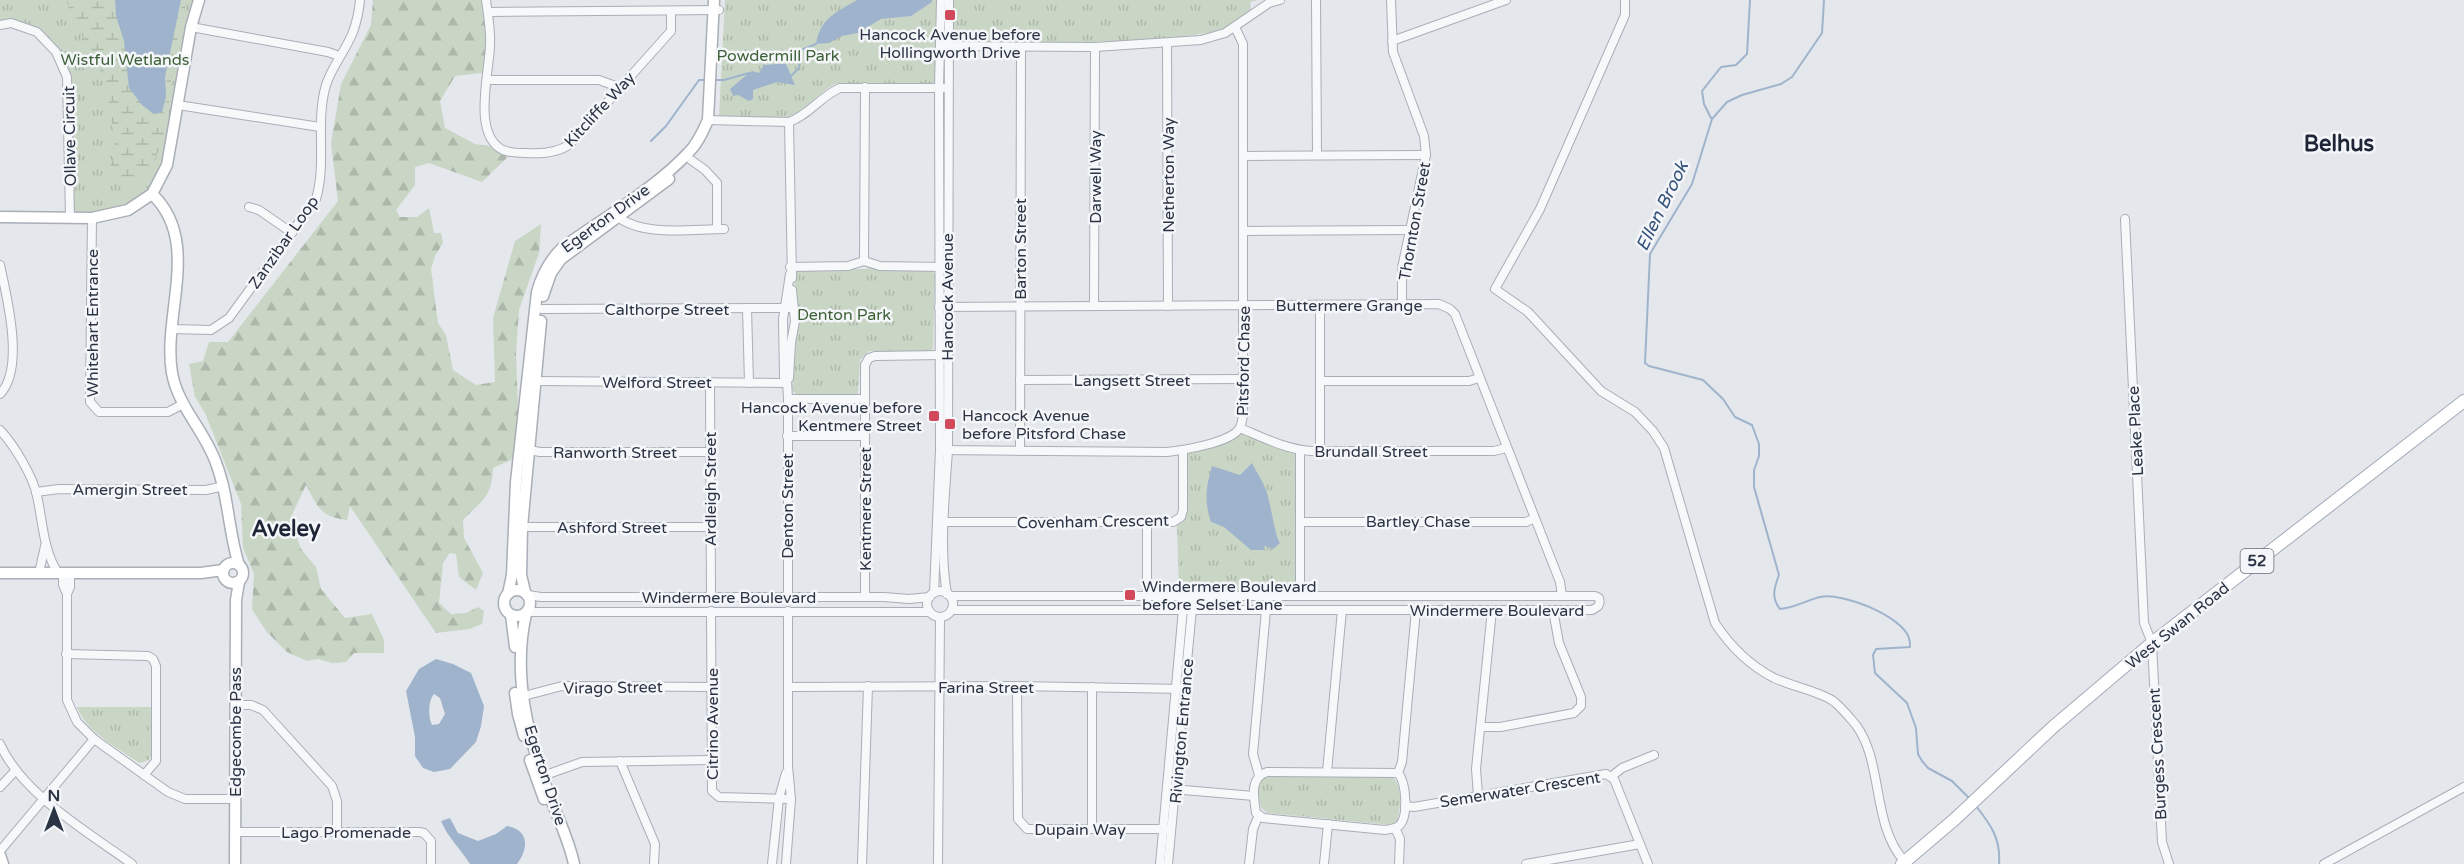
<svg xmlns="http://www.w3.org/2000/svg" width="2464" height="864" font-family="'Varela Round',sans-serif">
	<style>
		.grass { fill: url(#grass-tufts) }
		.forest { fill: url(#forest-firs) }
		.wetland { fill: url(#wetland-marsh) }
		.water { fill: #9fb4cc; fill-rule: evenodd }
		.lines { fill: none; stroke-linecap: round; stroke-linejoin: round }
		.stream { stroke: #9fb4cc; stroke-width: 2 }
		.street-casing { stroke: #a9aeb7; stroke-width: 10 }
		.secondary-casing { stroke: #a9aeb7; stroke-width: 13 }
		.primary-casing { stroke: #a3abb8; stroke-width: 14 }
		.street { stroke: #f7f8fa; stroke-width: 8 }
		.secondary { stroke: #fff; stroke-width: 10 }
		.primary { stroke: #fff; stroke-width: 12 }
		.poi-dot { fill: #d1495b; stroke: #f4f6f9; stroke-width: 2 }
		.labels { text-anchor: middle; stroke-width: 5; stroke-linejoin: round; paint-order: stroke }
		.shield { fill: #f4f6f9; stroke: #676e7b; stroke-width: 1.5 }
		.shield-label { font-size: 15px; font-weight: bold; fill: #2b3445 }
		.poi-label { font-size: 16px; fill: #2b3445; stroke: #f4f6f9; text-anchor: start }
		.park-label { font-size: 16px; fill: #3f6138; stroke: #f4f6f9 }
		.street-label { font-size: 16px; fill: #2b3445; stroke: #f4f6f9 }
		.water-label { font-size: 18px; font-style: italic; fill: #34527a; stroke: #f4f6f9 }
		.district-label { font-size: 22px; font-weight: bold; fill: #1d2536; stroke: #f4f6f9 }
	</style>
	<defs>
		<pattern id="grass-tufts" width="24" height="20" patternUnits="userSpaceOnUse" patternTransform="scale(1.5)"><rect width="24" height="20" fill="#c9d6c5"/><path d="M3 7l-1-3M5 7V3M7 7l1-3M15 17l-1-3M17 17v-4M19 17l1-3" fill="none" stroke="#adb8ab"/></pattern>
		<pattern id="forest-firs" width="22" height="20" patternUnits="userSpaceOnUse" patternTransform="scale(1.5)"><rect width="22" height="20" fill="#c9d6c5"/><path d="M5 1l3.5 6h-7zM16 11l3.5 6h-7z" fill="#adb8ab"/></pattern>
		<pattern id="wetland-marsh" width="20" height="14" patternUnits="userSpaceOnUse" patternTransform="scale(1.5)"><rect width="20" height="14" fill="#c9d6c5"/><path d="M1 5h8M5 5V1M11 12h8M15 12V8" fill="none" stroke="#adb8ab"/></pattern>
	</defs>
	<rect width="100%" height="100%" fill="#e4e7ec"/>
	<g class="grass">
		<path d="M0,0H199L167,166L150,192L128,211L71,217L68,76L56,52L37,33L11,23L0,25Z"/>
		<path d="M725,0H937L935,85L835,84C819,92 808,108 792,115C775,123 738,118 719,118Z"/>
		<path d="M952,0H1258L1250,2L1251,9L1239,20L1220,31L1166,39L1071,43H952Z"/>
		<path d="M870,267L929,269L935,274L933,349L927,352L869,351L860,360L858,395L799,397L792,390L798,319L793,269H866Z"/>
		<path d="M1240,433L1295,453L1297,588L1292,593H1179L1177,524L1187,515L1185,452L1224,442Z"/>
		<path d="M77,707H151V756L149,760L140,763L133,759C113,745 86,731 77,707Z"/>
		<path d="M1273,776L1393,777C1403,789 1400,805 1398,820L1391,825L1268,813C1257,808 1259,795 1258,784L1264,778Z"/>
	</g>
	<path class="forest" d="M373,0H484L490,72L455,76L440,101L445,128L475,144L515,150L482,182L429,163L415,167V185L396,210L400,217H417L429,208L434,233H441L443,243L435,256L431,269L438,323L446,335L453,370L476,385L495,382L493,318L515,241L541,224L539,253L519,310L516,354L519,435L515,458L493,468C492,498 482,500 463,520L464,538L483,573L476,590L459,577L456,554L450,553L443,563L439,603L451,614L466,613L478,607L484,611L482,624L469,629L436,633L350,506L347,520C319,517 318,506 306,485L290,519L301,549L316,567L321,589L345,618L372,614L384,640V653H354L346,662L332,663L318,659L307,661L287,652L266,631L252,609L254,574L243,548L241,504L205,413L195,397L189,364L203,361L209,342H228L338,201L331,143L341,84L371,25Z"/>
	<path class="wetland" d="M67,0H187C182,21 176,42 173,63C167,109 171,138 144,178L129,182L114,176L110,167L116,152L107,89L97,63L69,12Z"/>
	<g class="water">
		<path d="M115,0H181L165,77L166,97L162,112L154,114L142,105L129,88L124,41L116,16Z"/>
		<path d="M857,0H932V2L911,16L881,19L858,33L842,36L829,43L816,44C820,18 837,12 857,0Z"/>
		<path d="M777,64H786L795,85L777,82L753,90V99L749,101L738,95L733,96L730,89L749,73L752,71L759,73L764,65Z"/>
		<path d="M1252,463C1257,473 1264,483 1267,493C1271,505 1275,537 1280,543L1273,549L1265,546L1263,550H1251L1224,527L1211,522C1204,502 1206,487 1212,466L1240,475Z"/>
		<path d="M436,659L453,664L471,673L484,706L481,726L476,742L450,769L434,772L423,768L415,756V737L406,691L419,669ZM434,694L440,698L445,714L439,724L432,725C428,717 428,701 434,694Z"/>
		<path d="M450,818L458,833L478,841L496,834L507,826C529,829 529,849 517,864H470C460,848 448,838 441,821Z"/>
	</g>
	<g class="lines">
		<g class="stream">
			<path d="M1824,0L1822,33L1792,77L1781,84L1742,95L1727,102L1712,119L1692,184L1650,254L1645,363L1649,366L1703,380L1723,399L1735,417L1752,425L1759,444V456L1754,470V487L1779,575C1774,588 1771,598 1780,609C1795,608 1807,600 1820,597C1842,592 1902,616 1909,638C1910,641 1910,644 1910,647L1876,649L1873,655L1875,673L1907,703L1916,728L1918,754L1922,761L1928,768L1952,781L1970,799"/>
			<path d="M791,76L799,68L801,50L816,44"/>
			<path d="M714,80H724L749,73"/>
			<path d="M1711,118L1704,104L1702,91L1721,67L1736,65L1747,54L1750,0"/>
			<path d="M651,141L666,126L699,80H705"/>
			<path d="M1976,806C1991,825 2001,839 1999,864"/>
		</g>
		<g class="street-casing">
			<g id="street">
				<path d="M486,0C488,15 491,31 490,46C489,74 472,135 503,150C510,153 519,153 526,153C541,154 558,153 570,144L671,31V11"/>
				<path d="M1316,0L1317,155"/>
				<path d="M1391,0L1393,52L1424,136L1426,155L1402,268V305"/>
				<path d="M1625,0V15L1540,209L1495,289L1528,312L1601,391L1635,412L1653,431L1664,448L1715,623C1730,646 1749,665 1774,678C1792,686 1813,690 1830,699C1839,704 1849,717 1856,725C1884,763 1871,825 1905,862"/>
				<path d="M488,12L719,10"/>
				<path d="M0,25L11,23L37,32L56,52L67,77L70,217"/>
				<path d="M191,27L328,52L339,56"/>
				<path d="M1392,41L1506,0"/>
				<path d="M1167,43L1168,306"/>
				<path d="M944,46L1095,47L1201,40L1225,33L1269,3L1280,0"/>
				<path d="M488,80H599L621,88"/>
				<path d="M178,105L320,127"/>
				<path d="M708,120L789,122C809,115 821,96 840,88H943"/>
				<path d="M789,122L792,278"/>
				<path d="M1244,156L1426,155"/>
				<path d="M691,160L705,170L717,183V229"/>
				<path d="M249,207L259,210L292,233"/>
				<path d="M618,217C644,237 692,229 724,229"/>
				<path d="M92,218L90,402L99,412H168L183,404"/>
				<path d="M2125,219L2144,623L2152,643L2162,842L2169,864"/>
				<path d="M1244,231L1411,230"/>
				<path d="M864,261L865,87"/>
				<path d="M864,261L880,266L942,267"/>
				<path d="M0,265C7,298 25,368 0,394"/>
				<path d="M790,267L848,266L864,261"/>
				<path d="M1320,305V451"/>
				<path d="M1094,306L1095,47"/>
				<path d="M939,307L1439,304L1450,309L1455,314L1560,582L1562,596"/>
				<path d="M747,308L749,383"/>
				<path d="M542,309L790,308"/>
				<path d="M172,329L211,330L229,318L316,199C327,162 315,122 326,85C332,66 346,50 353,32C357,21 359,11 360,0"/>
				<path d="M787,380L789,378L791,343L795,321L792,290"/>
				<path d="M1020,380L1244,379"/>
				<path d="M532,381L787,383"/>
				<path d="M1320,381H1469L1479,378"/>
				<path d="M710,382L711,597"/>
				<path d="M788,399H864"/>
				<path d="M1240,428C1264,438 1285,449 1311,451H1494L1506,448"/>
				<path d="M0,430C14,445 33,476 37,496C43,522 43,550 58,573"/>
				<path d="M787,436H865"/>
				<path d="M524,449L540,452H710"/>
				<path d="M940,450L1167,452C1184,450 1229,443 1239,429C1242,425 1242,420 1243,415V44L1235,27"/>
				<path d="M1020,451L1021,47"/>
				<path d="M36,492L59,489L206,490L224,486"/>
				<path d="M941,522H1173L1181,517L1183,510V450"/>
				<path d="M1147,522V598"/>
				<path d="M1300,522H1526L1535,518"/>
				<path d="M518,527H710"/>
				<path d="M39,573L45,546"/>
				<path d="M63,573V585L67,594"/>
				<path d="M70,573V587L67,594V700L77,722L94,739L168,792L185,799H235"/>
				<circle cx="940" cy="604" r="13"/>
				<path d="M934,593L940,450L939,88L941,0"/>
				<path d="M947,594C939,547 945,497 948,450L949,0"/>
				<path d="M528,595L541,597H884L909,599L930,597"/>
				<path d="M865,596V365L869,358L875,356L942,355"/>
				<path d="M950,596H1595L1599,598C1601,605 1598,607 1592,610H952"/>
				<path d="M1300,596V450"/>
				<path d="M788,597V399L787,380L784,377L783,319L790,274"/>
				<path d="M711,611L712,791L719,797L791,799"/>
				<path d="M528,612H930"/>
				<path d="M66,654L148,656L153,659L156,666V761L144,775"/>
				<path d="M1017,686L1018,819L1027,829H1171"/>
				<path d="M788,687L1017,686L1184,689"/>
				<path d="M1092,687V829"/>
				<path d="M520,697L562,686L712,687"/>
				<path d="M235,705H251L263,710L332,786L337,801V832"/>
				<path d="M1481,727H1500L1574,713L1581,706V697L1559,643L1553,610"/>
				<path d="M0,744C22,794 88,832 132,864"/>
				<path d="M620,761L655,844L654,864"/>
				<path d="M1267,772L1398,773C1406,782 1409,817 1399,826C1395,829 1390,829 1385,830L1263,818L1256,813C1254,797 1249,778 1267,772Z"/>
				<path d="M1327,772L1342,610"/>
				<path d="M1398,773L1402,762L1416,610"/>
				<path d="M1259,775L1253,754L1266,610"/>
				<path d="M1612,776L1622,768L1654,755"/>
				<path d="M540,777L582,762L711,760"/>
				<path d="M0,787L15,771"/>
				<path d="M1172,789L1254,796"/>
				<path d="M1478,795L1476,769L1492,610"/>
				<path d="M1405,806L1414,807L1606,774L1614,779L1648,864"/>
				<path d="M1395,828L1400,839L1399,864"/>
				<path d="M235,832H419L424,833L431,841V864"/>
				<path d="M0,851L94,739"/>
				<path d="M772,864L779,798L786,773"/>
				<path d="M786,864L791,799L788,766V611"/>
				<path d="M862,864L868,686"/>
				<path d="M938,864L940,617"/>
				<path d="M1160,864L1184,598"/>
				<path d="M1168,864L1193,598"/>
				<path d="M1249,864L1253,829L1259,815"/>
				<path d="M1324,864L1328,824"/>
				<path d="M1526,864L1640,844"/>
				<path d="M2324,864L2464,787"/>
			</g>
		</g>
		<g class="secondary-casing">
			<g id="secondary">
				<path d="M152,194C202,241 162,315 172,373C178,407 205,431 216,463C229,496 228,531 239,565"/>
				<path d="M0,217L92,218L128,210L152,194L167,165L191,27L199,0"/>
				<path d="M543,296L551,273L561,259L669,179"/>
				<circle cx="233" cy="573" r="10"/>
				<path d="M0,573H201L223,570"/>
				<circle cx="517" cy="603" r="13"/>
				<path d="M525,592L521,575L522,527L541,321"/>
				<path d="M508,594L512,575L516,482L537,292C542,274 549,261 562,248C601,220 657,187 689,152C698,143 703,131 708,120L714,0"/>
				<path d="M526,614C512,675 528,737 549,795C558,818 569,840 574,864"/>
				<path d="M511,615L515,647"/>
				<path d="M515,693L518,714L524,736"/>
				<path d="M530,760L544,799"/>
				<path d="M0,855L3,864"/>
				<path d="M235,864L236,600L239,582"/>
			</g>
		</g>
		<g class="primary-casing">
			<path id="primary" d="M1902,864L1955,819L2053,727L2152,643L2464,401"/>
		</g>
		<use href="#street" class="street"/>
		<use href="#secondary" class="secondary"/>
		<use href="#primary" class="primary"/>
	</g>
	<g class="poi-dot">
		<rect x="944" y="9" width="12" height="12" rx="3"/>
		<rect x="928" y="410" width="12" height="12" rx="3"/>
		<rect x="944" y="418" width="12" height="12" rx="3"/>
		<rect x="1124" y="589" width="12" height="12" rx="3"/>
	</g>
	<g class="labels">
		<rect class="shield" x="2240.5" y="549" width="33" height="24" rx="4.5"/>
		<g class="shield-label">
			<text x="2257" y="566">52</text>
		</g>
		<g class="poi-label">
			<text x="950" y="40" text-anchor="middle">Hancock Avenue before<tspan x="950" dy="18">Hollingworth Drive</tspan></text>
			<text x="922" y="413" text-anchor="end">Hancock Avenue before<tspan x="922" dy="18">Kentmere Street</tspan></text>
			<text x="962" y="421">Hancock Avenue<tspan x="962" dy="18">before Pitsford Chase</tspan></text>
			<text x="1142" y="592">Windermere Boulevard<tspan x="1142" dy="18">before Selset Lane</tspan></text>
		</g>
		<g class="park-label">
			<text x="778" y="61">Powdermill Park</text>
			<text x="125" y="65">Wistful Wetlands</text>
			<text x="844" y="320">Denton Park</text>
		</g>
		<g class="street-label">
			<text transform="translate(599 109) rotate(-47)" y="6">Kitcliffe Way</text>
			<text transform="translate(69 136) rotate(-91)" y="6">Ollave Circuit</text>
			<text transform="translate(1168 175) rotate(-90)" y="6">Netherton Way</text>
			<text transform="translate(1095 177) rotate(-90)" y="6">Darwell Way</text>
			<text transform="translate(605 218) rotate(-36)" y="6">Egerton Drive</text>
			<text transform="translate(1414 221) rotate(-80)" y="6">Thornton Street</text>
			<text transform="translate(283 242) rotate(-55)" y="6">Zanzibar Loop</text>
			<text transform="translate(1020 249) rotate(-90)" y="6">Barton Street</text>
			<text transform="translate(947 297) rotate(-90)" y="6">Hancock Avenue</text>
			<text x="1349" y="311">Buttermere Grange</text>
			<text x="667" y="315">Calthorpe Street</text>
			<text transform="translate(92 323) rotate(-90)" y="6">Whitehart Entrance</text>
			<text transform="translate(1243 361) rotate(-89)" y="6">Pitsford Chase</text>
			<text x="1132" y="386">Langsett Street</text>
			<text x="657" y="388">Welford Street</text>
			<text transform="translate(2135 431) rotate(-93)" y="6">Leake Place</text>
			<text x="1371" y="457">Brundall Street</text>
			<text x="615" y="458">Ranworth Street</text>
			<text x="130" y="495">Amergin Street</text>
			<text transform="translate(710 489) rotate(-90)" y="6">Ardleigh Street</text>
			<text transform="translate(787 506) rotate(-90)" y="6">Denton Street</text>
			<text transform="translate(865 509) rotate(-90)" y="6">Kentmere Street</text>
			<text transform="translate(1093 521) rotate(-1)" y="6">Covenham Crescent</text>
			<text x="1418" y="527">Bartley Chase</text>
			<text x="612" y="533">Ashford Street</text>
			<text x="729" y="603">Windermere Boulevard</text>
			<text x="1497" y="616">Windermere Boulevard</text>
			<text transform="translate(2177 625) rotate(-39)" y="6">West Swan Road</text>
			<text transform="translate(613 687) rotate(-1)" y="6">Virago Street</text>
			<text x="986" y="693">Farina Street</text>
			<text transform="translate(712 724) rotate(-90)" y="6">Citrino Avenue</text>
			<text transform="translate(1181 731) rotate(-85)" y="6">Rivington Entrance</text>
			<text transform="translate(235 732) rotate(-90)" y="6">Edgecombe Pass</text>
			<text transform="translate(2157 754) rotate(-93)" y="6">Burgess Crescent</text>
			<text transform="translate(546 775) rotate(72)" y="6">Egerton Drive</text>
			<text transform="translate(1520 789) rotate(-9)" y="6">Semerwater Crescent</text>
			<text x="1080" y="835">Dupain Way</text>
			<text x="346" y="838">Lago Promenade</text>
		</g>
		<g class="water-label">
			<text transform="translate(1662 206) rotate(-64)" y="6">Ellen Brook</text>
		</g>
		<g class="district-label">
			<text x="2339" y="151">Belhus</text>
			<text x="286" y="536">Aveley</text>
		</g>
	</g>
	<g transform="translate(54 810)" stroke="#f4f6f9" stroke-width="4.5" paint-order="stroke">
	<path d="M0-4.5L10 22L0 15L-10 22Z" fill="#2b3445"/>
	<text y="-9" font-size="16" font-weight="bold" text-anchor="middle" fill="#2b3445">N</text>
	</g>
</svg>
